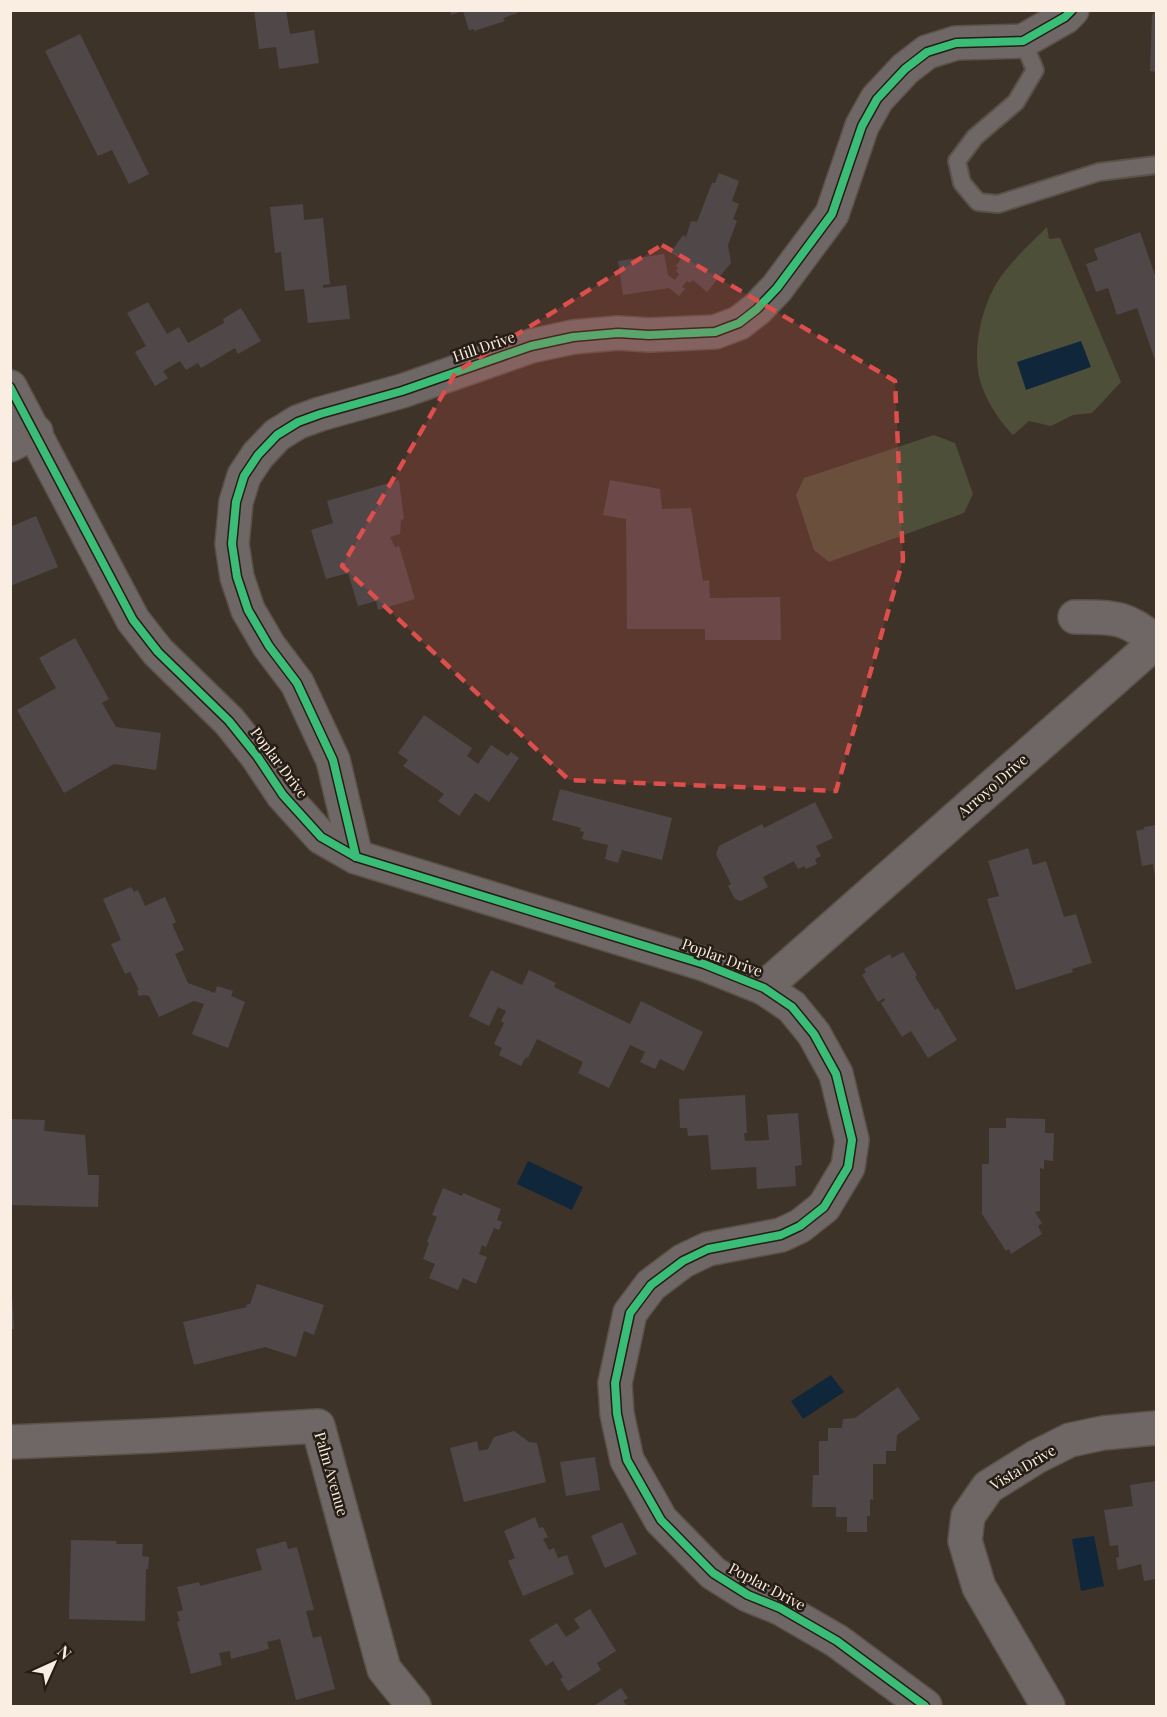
<svg xmlns="http://www.w3.org/2000/svg" width="1167" height="1717" font-family="'Playfair Display',serif">
	<style>
		.green { fill: #4d4f39 }
		.water { fill: #10273b }
		.building { fill: #504749 }
		.lines { fill: none; stroke-linecap: round; stroke-linejoin: round }
		.service-casing { stroke: #5a5148; stroke-width: 20 }
		.minor-casing { stroke: #5a5148; stroke-width: 36 }
		.service { stroke: #6e6766; stroke-width: 16 }
		.minor { stroke: #6e6766; stroke-width: 33 }
		.cycleway-casing { stroke: #261d15; stroke-width: 11 }
		.cycleway { stroke: #3abd76; stroke-width: 8 }
		.marked { fill: #dd4f4d; fill-opacity: 0.2; stroke: #dd4f4d; stroke-width: 4.5; stroke-dasharray: 12 8; stroke-linejoin: round }
		.labels { text-anchor: middle; stroke-width: 5; stroke-linejoin: round; paint-order: stroke }
		.street-label { font-size: 15px; fill: #faede2; stroke: #261d15 }
	</style>
	<rect width="100%" height="100%" fill="#3e3329"/>
	<g class="green">
		<path d="M1047,227L1049,239L1060,238L1121,382L1092,413L1073,415L1051,426L1029,421L1013,435C998,420 981,393 978,371C974,342 983,302 1000,278C1012,260 1031,243 1047,227Z"/>
		<path d="M934,435L955,443L973,494L964,513L829,562L814,550L796,495L804,478Z"/>
	</g>
	<g class="water">
		<path d="M1081,341L1091,367L1026,390L1017,362Z"/>
		<path d="M528,1161L583,1187L572,1210L517,1184Z"/>
		<path d="M831,1375L844,1392L803,1419L791,1401Z"/>
		<path d="M1094,1536L1104,1586L1081,1591L1072,1539Z"/>
	</g>
	<g class="building">
		<path d="M254,10H286L290,34L314,30L319,63L279,69L276,47L259,49Z"/>
		<path d="M450,10H517L518,13L503,18L505,21L474,31V29L469,30L463,11L451,15Z"/>
		<path d="M1156,10V72L1150,71L1152,15Z"/>
		<path d="M80,34L149,174L129,184L112,150L98,156L45,51Z"/>
		<path d="M719,173L739,181L732,201L739,204L733,219L737,221L728,245L731,263L707,292L693,280L690,283L687,281L682,287L685,289L679,296L669,288L623,295L618,261L664,254L668,275L675,280L679,274L676,271L678,268L676,266L681,259L671,252L683,235L686,237L691,221L697,222L712,183H715Z"/>
		<path d="M303,204L304,220L323,218L330,284L323,285V288L346,285L350,319L308,323L304,289L285,291L281,252L275,253L270,207Z"/>
		<path d="M1140,232L1156,278V363L1137,308L1117,315L1108,288L1096,292L1086,264L1098,260L1094,249Z"/>
		<path d="M148,302L167,334L179,327L188,343L224,323L223,319L241,308L261,341L238,354L235,348L201,368L198,363L186,370L180,361L163,371L168,378L155,386L135,352L146,346L127,313Z"/>
		<path d="M399,480L404,519L401,520L400,534L390,537L395,547L399,546L415,599L378,610L376,601L358,606L348,573L326,579L311,530L333,523L327,501Z"/>
		<path d="M610,480L660,489L662,509L691,508L703,581L709,580L710,598L780,597L781,640H705V629H627L626,519L603,515Z"/>
		<path d="M36,516L58,567L10,586V527Z"/>
		<path d="M75,638L109,699L102,703L116,727L161,733L156,770L114,764L64,793L17,710L56,688L39,658Z"/>
		<path d="M424,715L472,748L467,756L478,764L491,745L508,756L511,752L519,758L489,802L475,793L459,816L438,801L444,794L403,766L408,760L398,753Z"/>
		<path d="M560,789L672,818L662,860L622,850L618,863L605,859L608,845L582,839L584,832L580,831L581,828L552,820Z"/>
		<path d="M815,802L833,838L816,846L821,856L815,859L817,864L806,869L804,866L798,869L794,861L763,877L768,887L741,901L735,899L728,886L731,884L716,854L719,846L762,824L764,828Z"/>
		<path d="M1156,825V876H1155L1153,864L1142,866L1136,831L1144,829V827Z"/>
		<path d="M1028,848L1033,865L1046,861L1064,917L1076,914L1092,963L1072,969L1073,972L1016,990L987,899L999,896L988,861Z"/>
		<path d="M131,887L134,892L138,890L145,906L165,897L176,922L172,924L184,950L175,954L188,983L215,993L217,986L233,991L231,996L245,1002L228,1048L192,1034L204,1004L194,1001L159,1017L149,996L143,995L139,996L137,991L139,990L130,972L125,974L111,944L121,940L103,899Z"/>
		<path d="M903,952L917,975L915,977L935,1010L938,1008L957,1040L928,1058L911,1031L902,1037L881,1003L885,1000L884,998L878,1002L862,975L866,972L864,969L890,954L892,958Z"/>
		<path d="M491,970L522,985L529,970L556,983L554,987L630,1024L641,1001L703,1032L684,1071L660,1059L655,1069L640,1062L645,1052L630,1045L609,1088L578,1073L583,1062L537,1039L528,1058L526,1057L521,1066L499,1055L502,1048L494,1044L504,1023L501,1021L506,1011L498,1007L489,1026L469,1016Z"/>
		<path d="M745,1095L747,1133H744L745,1141L769,1140L767,1115L798,1113L802,1165L795,1166L796,1186L757,1189L756,1167L711,1170L708,1135L688,1136L687,1128H680L679,1099Z"/>
		<path d="M1006,1118L1045,1119V1133H1054L1053,1161L1044,1160V1169L1040,1168V1211L1035,1212L1042,1223L1038,1226L1042,1234L1011,1254L1009,1249L1006,1251L982,1214V1164H989V1128H1006Z"/>
		<path d="M10,1119L45,1120L44,1131L85,1135L88,1175H99L98,1207L11,1205Z"/>
		<path d="M443,1188L462,1196L463,1193L501,1209L497,1220L502,1222L499,1230L494,1228L486,1247L482,1245L479,1254L487,1257L476,1284L463,1278L458,1290L429,1278L435,1264L423,1259L429,1243L427,1242L437,1217L432,1215Z"/>
		<path d="M257,1284L324,1305L314,1335L304,1331L296,1357L265,1347L194,1365L183,1322L247,1307L246,1305L250,1304Z"/>
		<path d="M10,1293H12L14,1329H10Z"/>
		<path d="M898,1387L920,1419L897,1435L896,1451H886V1464H873V1500L870,1499V1516H867V1532H847V1517H836V1507H812L813,1475H819V1441H828V1428H842L843,1419L855,1418Z"/>
		<path d="M514,1431L529,1442L537,1443L546,1482L464,1502L450,1448L477,1441L479,1451L488,1449L494,1437Z"/>
		<path d="M595,1457L600,1490L566,1496L560,1462Z"/>
		<path d="M1156,1481V1579L1144,1581L1141,1564L1118,1570L1116,1558L1119,1557L1118,1545L1110,1546L1104,1510L1133,1506L1130,1485Z"/>
		<path d="M535,1517L539,1528L543,1527L548,1537L543,1539L549,1550L554,1548L558,1558L567,1555L574,1574L523,1596L508,1561L515,1558L504,1531Z"/>
		<path d="M622,1522L637,1554L605,1568L591,1536Z"/>
		<path d="M71,1540L117,1541L116,1544H143L142,1556L149,1557L148,1569H146L145,1621L69,1619Z"/>
		<path d="M286,1541L288,1549L297,1547L314,1610L306,1611L313,1638L321,1636L335,1689L296,1700L280,1639L267,1642L269,1649L231,1659L230,1651L219,1653L222,1665L191,1674L177,1622L180,1621L177,1612L183,1610L177,1587L199,1582L200,1586L262,1570L256,1549Z"/>
		<path d="M590,1609L616,1651L597,1663L601,1670L568,1691L560,1679L563,1677L553,1661L546,1666L529,1640L557,1623L566,1637L580,1628L574,1619Z"/>
		<path d="M621,1688L628,1698L623,1701L627,1706H594Z"/>
	</g>
	<g class="lines">
		<g class="service-casing">
			<path id="service" d="M1023,41L1035,70L1016,102L975,137L957,161L962,183L978,202L998,204L1099,172L1156,165"/>
		</g>
		<g class="minor-casing">
			<g id="minor">
				<path d="M10,387L133,620L158,652L229,721L257,756L283,795L321,837L356,857L704,964L764,988L792,1007L814,1034L836,1074L852,1140L848,1167L824,1207L800,1226L781,1235L708,1249L683,1261L651,1285L630,1313L615,1383L617,1414L627,1460L661,1520L713,1573L748,1595L780,1608L837,1641L925,1706"/>
				<path d="M10,445L36,432"/>
				<path d="M356,857L333,760L297,683L269,646L248,610L237,577L232,544L236,502L244,476L258,455L277,435L298,422L320,414L402,391L531,346L573,337L618,333L649,335L715,332L739,323L757,309L777,288L832,214L862,126L877,99L905,69L927,52L956,43L1023,41L1065,17L1072,10"/>
				<path d="M764,988L1156,642C1127,616 1113,617 1075,617"/>
				<path d="M10,1442L151,1436L318,1426L384,1669L414,1706"/>
				<path d="M1048,1706L979,1587L965,1541L968,1516L988,1487L1036,1457L1070,1440L1103,1433L1156,1428"/>
			</g>
		</g>
		<use href="#service" class="service"/>
		<use href="#minor" class="minor"/>
		<g class="cycleway-casing">
			<g id="cycleway">
				<path d="M10,387L133,620L158,652L229,721L257,756L283,795L321,837L356,857L704,964L764,988L792,1007L814,1034L836,1074L852,1140L848,1167L824,1207L800,1226L781,1235L708,1249L683,1261L651,1285L630,1313L615,1383L617,1414L627,1460L661,1520L713,1573L748,1595L780,1608L837,1641L925,1706"/>
				<path d="M356,857L333,760L297,683L269,646L248,610L237,577L232,544L236,502L244,476L258,455L277,435L298,422L320,414L402,391L531,346L573,337L618,333L649,335L715,332L739,323L757,309L777,288L832,214L862,126L877,99L905,69L927,52L956,43L1023,41L1065,17L1072,10"/>
			</g>
		</g>
		<use href="#cycleway" class="cycleway"/>
	</g>
	<path class="marked" d="M662,245L895,381L903,560L836,791L569,780L342,566L456,372Z"/>
	<g class="labels">
		<g class="street-label">
			<text transform="translate(484 347) rotate(-19)" y="5">Hill Drive</text>
			<text transform="translate(279 763) rotate(53)" y="5">Poplar Drive</text>
			<text transform="translate(993 786) rotate(-41)" y="5">Arroyo Drive</text>
			<text transform="translate(722 958) rotate(20)" y="5">Poplar Drive</text>
			<text transform="translate(1023 1468) rotate(-31)" y="5">Vista Drive</text>
			<text transform="translate(331 1474) rotate(74)" y="5">Palm Avenue</text>
			<text transform="translate(767 1587) rotate(28)" y="5">Poplar Drive</text>
		</g>
	</g>
	<rect width="1167" height="1717" fill="none" stroke="#faede2" stroke-width="24"/>
	<g transform="translate(54 1663) rotate(45)" stroke="#261d15" stroke-width="4.5" paint-order="stroke">
	<path d="M0-4.5L10 22L0 15L-10 22Z" fill="#faede2"/>
	<text y="-9" font-size="16" font-weight="bold" text-anchor="middle" fill="#faede2">N</text>
	</g>
</svg>
